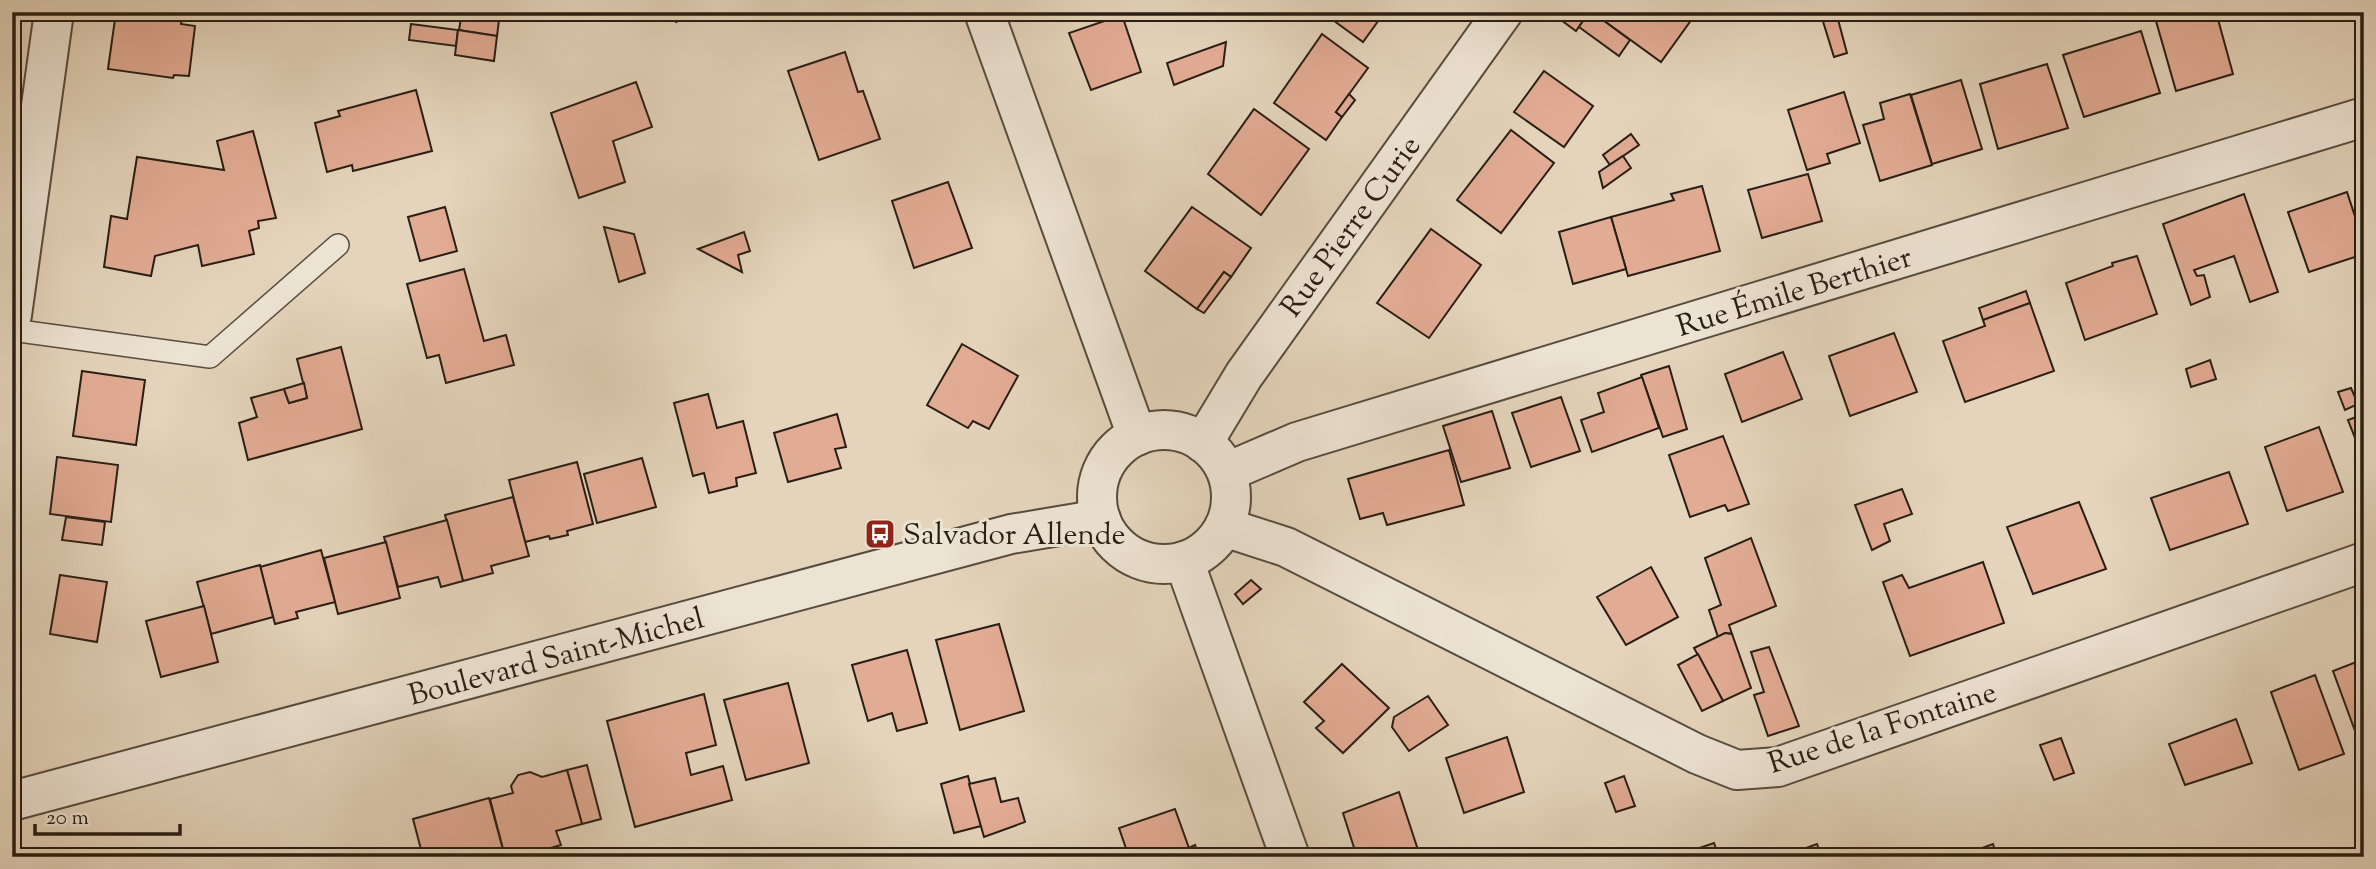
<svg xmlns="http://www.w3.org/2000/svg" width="2376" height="869" font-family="'Sorts Mill Goudy',serif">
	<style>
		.building { fill: #e2ab94; stroke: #291e14; stroke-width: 2 }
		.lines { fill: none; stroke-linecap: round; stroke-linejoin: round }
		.service-casing { stroke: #584c3e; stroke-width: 24 }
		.minor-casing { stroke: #584c3e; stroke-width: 42 }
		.tertiary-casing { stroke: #584c3e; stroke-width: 42 }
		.service { stroke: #ede3d3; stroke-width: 21 }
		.minor { stroke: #ede3d3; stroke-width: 38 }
		.tertiary { stroke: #ede3d3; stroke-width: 38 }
		.labels { text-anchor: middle; stroke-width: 6; stroke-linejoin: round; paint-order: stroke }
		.street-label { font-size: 30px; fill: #291e14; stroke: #ede3d3 }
		.poi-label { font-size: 30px; fill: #291e14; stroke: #ede3d3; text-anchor: start }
	</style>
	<rect width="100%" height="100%" fill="#e4d4bb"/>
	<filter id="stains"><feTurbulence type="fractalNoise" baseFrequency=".00286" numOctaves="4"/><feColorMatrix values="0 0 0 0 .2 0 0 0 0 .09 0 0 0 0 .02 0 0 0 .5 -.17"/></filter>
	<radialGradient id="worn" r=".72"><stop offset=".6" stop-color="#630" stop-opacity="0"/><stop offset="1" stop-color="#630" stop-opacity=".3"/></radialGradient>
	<g class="building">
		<path d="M116,12H183L181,24L195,26L189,76L174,75L173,78L108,69Z"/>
		<path d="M462,12H500L497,36L459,30Z"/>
		<path d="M672,12H702L676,22Z"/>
		<path d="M1322,12H1378L1381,17L1363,42Z"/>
		<path d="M1550,12H1589L1576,31Z"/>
		<path d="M1589,12H1592L1630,40L1619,56L1579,27Z"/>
		<path d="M1603,12H1697L1661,62L1599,17Z"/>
		<path d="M1825,12H1836L1847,53L1834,57L1821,15Z"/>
		<path d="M2172,12H2216L2233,74L2176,91L2156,21L2173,14Z"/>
		<path d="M1122,15L1141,72L1091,90L1069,33Z"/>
		<path d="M411,24L458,30L456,46L409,40Z"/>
		<path d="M458,30L497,36L494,61L455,55Z"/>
		<path d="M2141,31L2160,93L2084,117L2063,55Z"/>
		<path d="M1322,34L1368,68L1336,112L1342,117L1326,140L1274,103Z"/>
		<path d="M1226,42L1223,66L1174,85L1167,63Z"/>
		<path d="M845,52L858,92L863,91L880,139L819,160L788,71Z"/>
		<path d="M2047,64L2068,128L1998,149L1980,84Z"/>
		<path d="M1544,71L1593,106L1564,147L1514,112Z"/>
		<path d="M1961,80L1982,149L1932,164L1911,95Z"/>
		<path d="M636,82L652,127L613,141L625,182L579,198L551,113Z"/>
		<path d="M416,90L432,151L353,171L352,165L327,172L315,123L340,116L338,111Z"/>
		<path d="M1844,92L1860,143L1827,154L1830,163L1807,170L1788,110Z"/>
		<path d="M1349,94L1355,100L1342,117L1336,112Z"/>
		<path d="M1910,94L1932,165L1880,181L1863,125L1884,119L1880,103Z"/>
		<path d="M1254,109L1309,149L1261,215L1208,174Z"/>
		<path d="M1511,130L1554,163L1501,233L1457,200Z"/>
		<path d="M253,131L276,218L258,221L259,228L249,231L254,254L202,266L198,245L155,256L151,276L104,267L111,216L127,219L137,157L224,170L217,141Z"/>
		<path d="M1631,134L1639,145L1610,165L1603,155Z"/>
		<path d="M1623,156L1631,168L1603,188L1599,172Z"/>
		<path d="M1808,174L1822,221L1762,238L1748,190Z"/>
		<path d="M948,182L972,248L914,268L892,201Z"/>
		<path d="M1702,186L1720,251L1628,276L1611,217L1674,200L1671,194Z"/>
		<path d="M2347,192L2364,244V254L2309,272L2288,212Z"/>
		<path d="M2244,194L2278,292L2250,302L2234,256L2194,270L2197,276L2204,275L2210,297L2191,305L2163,224Z"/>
		<path d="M445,207L457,251L420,261L408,217Z"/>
		<path d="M1192,207L1251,248L1231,277L1224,272L1197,309L1145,271Z"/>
		<path d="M1611,217L1626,269L1573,284L1559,232Z"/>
		<path d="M604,227L634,234L645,273L619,282Z"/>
		<path d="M1431,229L1481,265L1429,338L1377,303Z"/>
		<path d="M744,232L750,251L738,255L742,272L698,249Z"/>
		<path d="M2137,256L2157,314L2085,340L2066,283L2113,266L2112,263Z"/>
		<path d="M464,269L484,341L506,335L514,365L446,383L439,355L427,358L407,284Z"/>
		<path d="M1224,272L1231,277L1204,313L1197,309Z"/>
		<path d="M2026,291L2030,303L1983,320L1979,308Z"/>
		<path d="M2030,303L2054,371L1965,402L1943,341L1985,326L1983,320Z"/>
		<path d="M1894,333L1917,392L1850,416L1829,356Z"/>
		<path d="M962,344L1018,376L989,429L973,421L968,428L927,405Z"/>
		<path d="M341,347L362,429L248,460L239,423L257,417L251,398L284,389L289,403L307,398L297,359Z"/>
		<path d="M1783,352L1802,399L1742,422L1725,374Z"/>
		<path d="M2210,360L2216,379L2191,387L2186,369Z"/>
		<path d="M1669,366L1687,429L1663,437L1641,375Z"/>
		<path d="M82,371L145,380L136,445L73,436Z"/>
		<path d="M1642,377L1659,428L1592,452L1581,420L1604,412L1598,393Z"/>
		<path d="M304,383L307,398L289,403L284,389Z"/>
		<path d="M2351,388L2358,404L2345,410L2338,392Z"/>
		<path d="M708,394L717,428L743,421L756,473L736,478L737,486L709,493L704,473L693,476L674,403Z"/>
		<path d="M1561,397L1580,451L1531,467L1512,413Z"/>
		<path d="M1492,411L1510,468L1461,482L1443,426Z"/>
		<path d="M837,414L846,447L835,449L841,468L788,482L774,433Z"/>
		<path d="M2364,414V461L2348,420Z"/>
		<path d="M2319,427L2343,492L2287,511L2265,447Z"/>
		<path d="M1723,436L1749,504L1728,511L1725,505L1690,517L1669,455Z"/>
		<path d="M1449,450L1464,505L1387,525L1383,513L1360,519L1348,479Z"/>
		<path d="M57,457L118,465L111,522L50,514Z"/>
		<path d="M642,458L656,507L597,523L584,474Z"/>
		<path d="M577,462L593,524L567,531L568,535L550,539L549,536L525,542L509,480Z"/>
		<path d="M2229,472L2248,524L2170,550L2151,498Z"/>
		<path d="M1902,489L1912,514L1884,524L1890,541L1872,550L1855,505Z"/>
		<path d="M513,497L529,556L491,566L493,573L463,581L445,515Z"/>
		<path d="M2079,502L2106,569L2033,594L2007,527Z"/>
		<path d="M66,517L105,522L102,545L62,540Z"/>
		<path d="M447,520L463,581L441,587L438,577L398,587L384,537Z"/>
		<path d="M1751,538L1776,606L1729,625L1732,634L1725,633L1718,637L1709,610L1721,605L1705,558Z"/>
		<path d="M386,542L400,598L338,614L324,558Z"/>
		<path d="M321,550L335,602L296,612L298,618L275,624L260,567Z"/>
		<path d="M1983,562L2004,623L1910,656L1883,582L1902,575L1909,588Z"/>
		<path d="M260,565L273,617L211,634L197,582Z"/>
		<path d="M1651,567L1678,617L1626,645L1597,597Z"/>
		<path d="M60,575L107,582L97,642L50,634Z"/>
		<path d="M1251,580L1261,589L1243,604L1235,594Z"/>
		<path d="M204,606L218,662L161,677L146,621Z"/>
		<path d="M999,624L1024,711L960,730L936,640Z"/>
		<path d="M1725,633L1732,634L1751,688L1723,701L1694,648Z"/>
		<path d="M1769,647L1799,726L1768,736L1754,695L1764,692L1751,652Z"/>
		<path d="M907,650L927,723L897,731L892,713L868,721L852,665Z"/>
		<path d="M1698,654L1723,701L1702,711L1678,665Z"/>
		<path d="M2364,659V737L2358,739L2333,671Z"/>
		<path d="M1342,664L1389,708L1343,753L1316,728L1324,721L1304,702Z"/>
		<path d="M2315,675L2344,754L2299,770L2271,692Z"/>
		<path d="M788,683L809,763L746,780L724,700Z"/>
		<path d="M704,694L716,745L686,753L691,775L723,766L732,800L635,827L607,721Z"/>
		<path d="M1428,696L1448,725L1409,751L1392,727L1394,717Z"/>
		<path d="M2236,719L2252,763L2185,785L2169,744Z"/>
		<path d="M1507,737L1524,792L1464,813L1446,758Z"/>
		<path d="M2061,738L2074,773L2054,780L2040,745Z"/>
		<path d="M587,765L601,819L582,824L567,770Z"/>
		<path d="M567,770L582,824L556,831L561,845L519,857H505L490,799L513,793L511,786L518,775L530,772L542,777Z"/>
		<path d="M968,776L981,826L954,833L941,784Z"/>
		<path d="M1624,776L1635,806L1616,812L1605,783Z"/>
		<path d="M995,778L1001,802L1018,798L1025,822L984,837L969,784Z"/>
		<path d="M1399,792L1418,850L1398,857H1357L1343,813Z"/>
		<path d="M489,798L505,857H423L413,819Z"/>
		<path d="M1175,809L1189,848L1195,845L1199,857H1129L1119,828Z"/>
		<path d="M1714,843L1719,857H1673Z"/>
		<path d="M1817,844L1822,857H1781Z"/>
		<path d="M1993,844L1997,857H1957Z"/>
	</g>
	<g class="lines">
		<g class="service-casing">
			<path id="service" d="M12,330L210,357L338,245"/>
		</g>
		<g class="minor-casing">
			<g id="minor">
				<path d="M984,12L1137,436"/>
				<path d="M12,315L54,12"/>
				<path d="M1203,443L1244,375L1503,12"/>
				<path d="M1224,527L1286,547L1697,754L1737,770L1778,767L2364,562"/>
				<path d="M1184,561L1290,857"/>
			</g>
		</g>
		<g class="tertiary-casing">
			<g id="tertiary">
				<circle cx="1164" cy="497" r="67"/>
				<path d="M1227,472L1297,442L2364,117"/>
				<path d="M12,801L1011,534L1101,519"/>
			</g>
		</g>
		<use href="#service" class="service"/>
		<use href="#minor" class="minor"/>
		<use href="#tertiary" class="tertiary"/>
	</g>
	<defs>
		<g id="bus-square" transform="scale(1.575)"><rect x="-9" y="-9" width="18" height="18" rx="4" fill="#8f2418" stroke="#ede3d3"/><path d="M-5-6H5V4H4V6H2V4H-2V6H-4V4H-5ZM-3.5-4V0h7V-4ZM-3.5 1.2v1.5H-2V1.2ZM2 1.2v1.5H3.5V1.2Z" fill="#fff"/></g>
	</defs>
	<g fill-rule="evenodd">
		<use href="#bus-square" x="880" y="534"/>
	</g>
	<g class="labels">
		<g class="street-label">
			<text transform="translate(1350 226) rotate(-54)" y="10">Rue Pierre Curie</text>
			<text transform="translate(1794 291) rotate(-17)" y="10">Rue Émile Berthier</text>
			<text transform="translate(556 656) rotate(-15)" y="10">Boulevard Saint-Michel</text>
			<text transform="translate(1882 727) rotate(-18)" y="10">Rue de la Fontaine</text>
		</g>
		<g class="poi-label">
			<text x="903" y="544">Salvador Allende</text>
		</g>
	</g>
	<rect width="2376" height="869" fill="none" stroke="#e4d4bb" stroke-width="42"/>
	<rect x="14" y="14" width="2348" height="841" fill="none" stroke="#291e14" stroke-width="3.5"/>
	<rect x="21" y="21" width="2334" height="827" fill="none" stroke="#291e14" stroke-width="2"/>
	<path d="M35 824v10h145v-10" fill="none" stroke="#291e14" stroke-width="3.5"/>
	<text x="46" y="824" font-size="21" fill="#291e14" stroke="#ede3d3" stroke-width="5" paint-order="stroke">20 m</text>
	<rect width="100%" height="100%" filter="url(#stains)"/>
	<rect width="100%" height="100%" fill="url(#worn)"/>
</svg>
